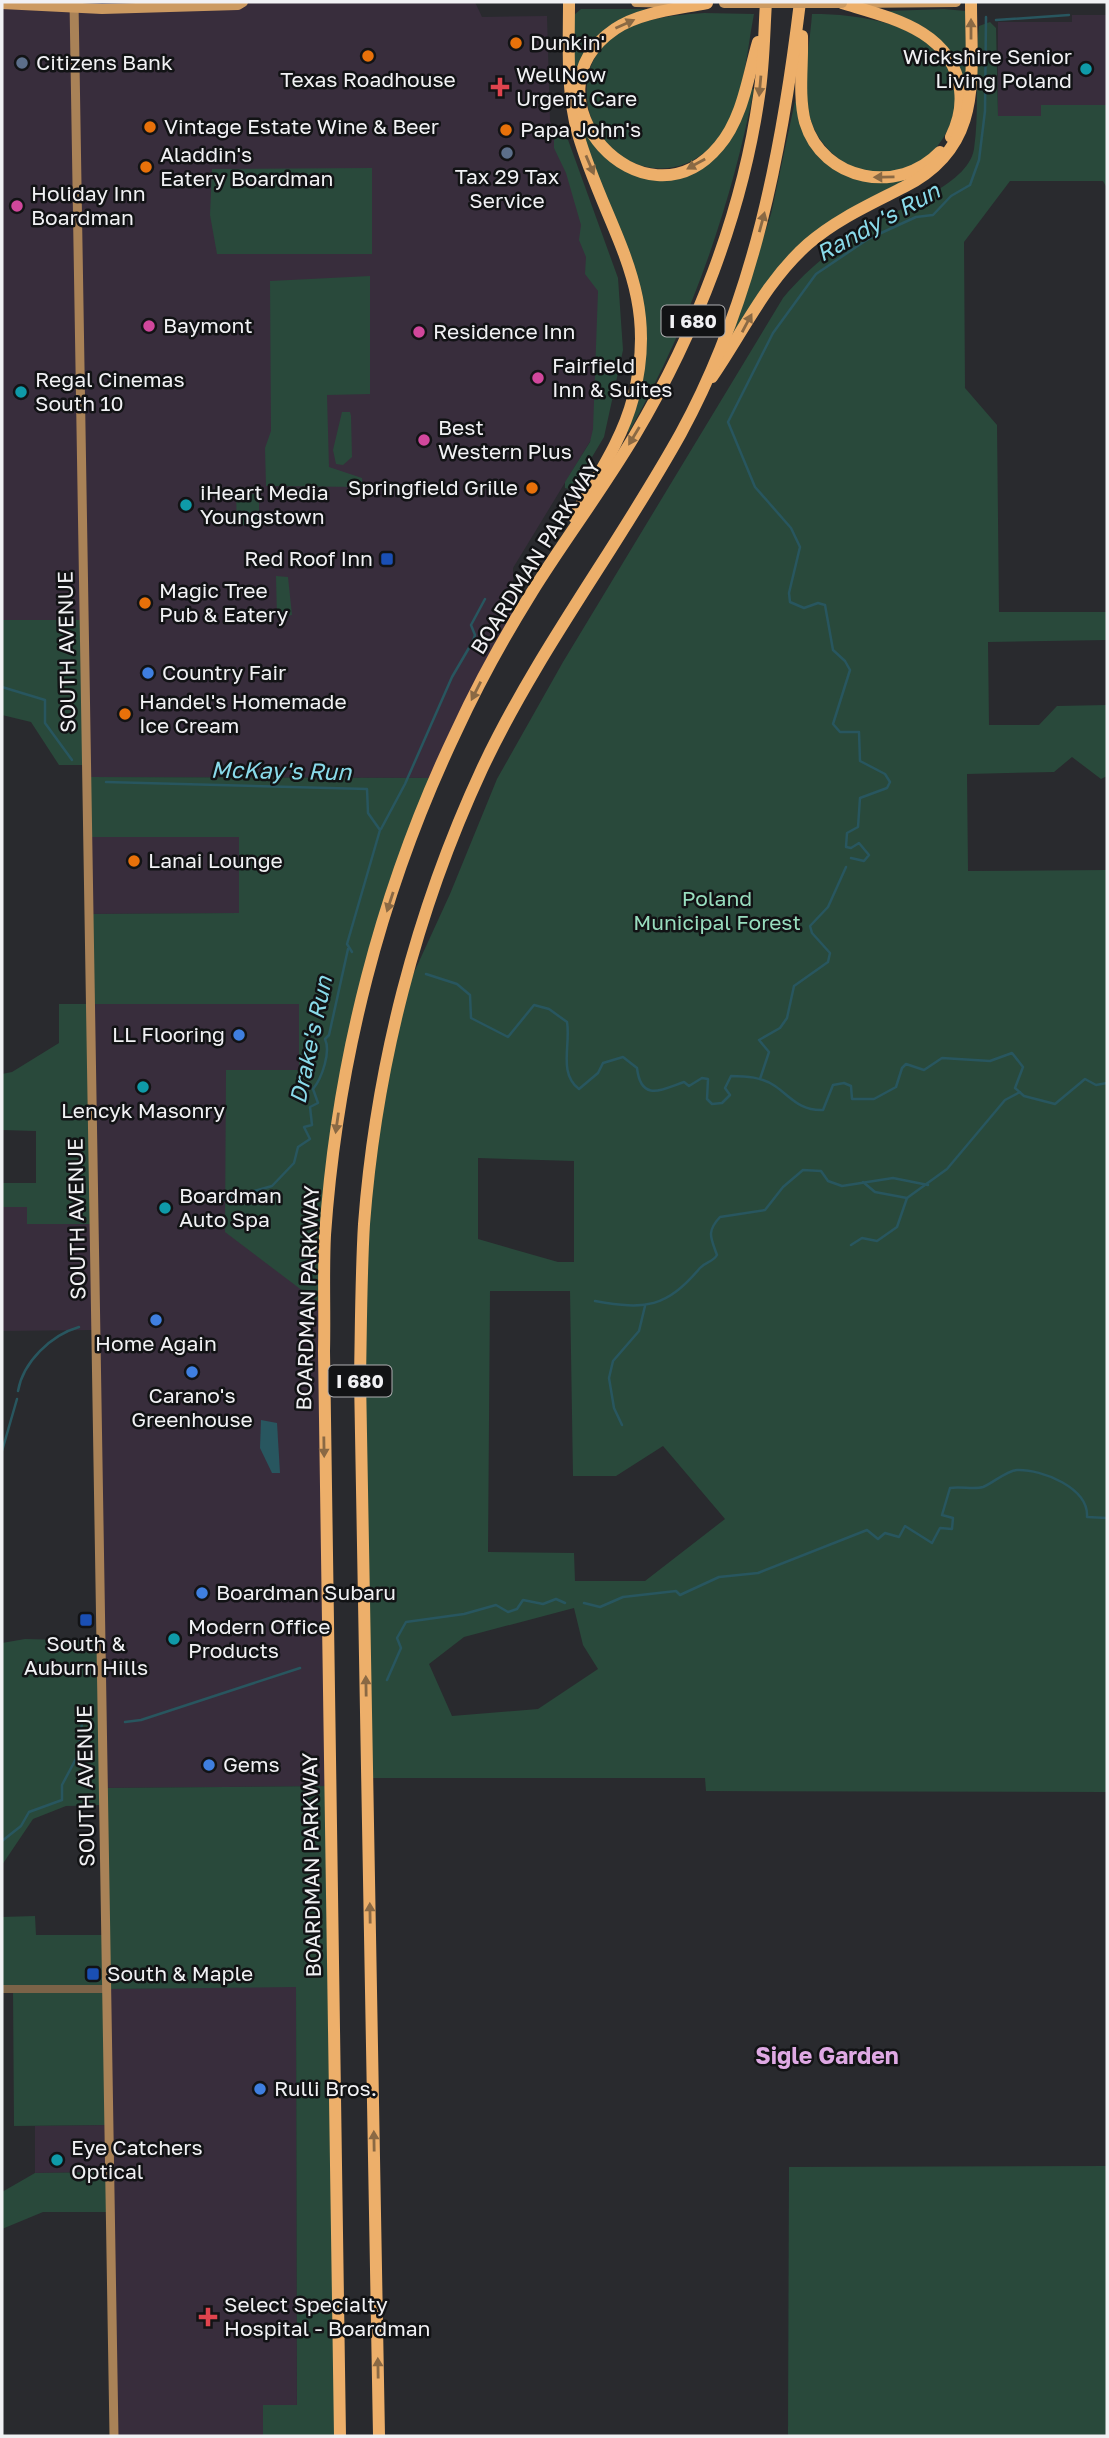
<svg xmlns="http://www.w3.org/2000/svg" width="1109" height="2438" font-family="'Golos Text',sans-serif">
	<style>
		.commercial { fill: #382d3c }
		.green { fill: #29493b; fill-rule: evenodd }
		.water { fill: #28565f }
		.lines { fill: none; stroke-linecap: round; stroke-linejoin: round }
		.stream { stroke: #28565f; stroke-width: 2.5 }
		.tertiary { stroke: #7b6348; stroke-width: 8 }
		.secondary { stroke: #a98257; stroke-width: 9 }
		.primary { stroke: #cc9a61; stroke-width: 10 }
		.motorway { stroke: #edaf6a; stroke-width: 12 }
		.primary-bridge { stroke: #cc9a61; stroke-width: 10 }
		.oneway { fill: #8a6944 }
		.food-dot { fill: #e8710a; stroke: #121315; stroke-width: 2.5 }
		.service-dot { fill: #5c6f8a; stroke: #121315; stroke-width: 2.5 }
		.culture-dot { fill: #0f9aa8; stroke: #121315; stroke-width: 2.5 }
		.health-dot { fill: #e0444e; stroke: #121315; stroke-width: 2.5 }
		.hotel-dot { fill: #d1479c; stroke: #121315; stroke-width: 2.5 }
		.transit-dot { fill: #1a4fb4; stroke: #121315; stroke-width: 2.5 }
		.shop-dot { fill: #3f7fe0; stroke: #121315; stroke-width: 2.5 }
		.labels { text-anchor: middle; stroke-width: 5; stroke-linejoin: round; paint-order: stroke }
		.shield { fill: #121315; stroke: #aeaeb1; stroke-width: 2 }
		.shield-label { font-size: 19px; font-weight: bold; fill: #f1f1f4 }
		.poi-label { font-size: 21px; fill: #f1f1f4; stroke: #121315; text-anchor: start }
		.street-label { font-size: 21px; fill: #f1f1f4; stroke: #121315 }
		.park-label { font-size: 21px; fill: #98ddbe; stroke: #121315 }
		.water-label { font-size: 23px; font-style: italic; fill: #89daea; stroke: #121315 }
		.neighbourhood-label { font-size: 23px; font-weight: bold; fill: #dfa9e4; stroke: #121315 }
	</style>
	<rect width="100%" height="100%" fill="#292a2e"/>
	<g class="commercial">
		<path d="M2,2H475L482,17L547,16L550,121L589,225L604,287L597,430L513,568V623L435,778L87,777L84,620H2Z"/>
		<path d="M1072,15H1107V105H1042V116H998V22H1072Z"/>
		<path d="M88,837H239V913L89,914Z"/>
		<path d="M91,1004H299L300,1070H227L324,1307L330,1786L103,1788L95,1330L2,1331V1207H27L28,1224Z"/>
		<path d="M296,1986L297,2405H263V2436H114L109,2172L35,2173V2126L109,2125L107,1989Z"/>
	</g>
	<g class="green">
		<path d="M581,9H648C598,33 596,35 576,87L572,67L574,15Z"/>
		<path d="M944,9L965,11L967,88H963C952,58 944,36 914,22C905,18 895,16 888,11Z"/>
		<path d="M704,13L754,14C746,54 744,108 716,141C663,204 571,149 589,72C593,58 603,41 616,34C643,18 674,15 704,13Z"/>
		<path d="M812,14C1049,14 943,227 842,161C823,148 810,128 807,104C803,75 810,43 812,14Z"/>
		<path d="M990,22L996,28L998,116H1041V105H1107V188L1103,181H1010L964,242L965,388L997,425L999,612H1107V640L988,642L989,725H1039L1057,706L1107,705V776L1101,779L1072,757L1054,772L967,774L968,871L1107,870V1792L706,1791L705,1778H368L364,1225L400,1003L450,894L497,779L563,662L783,298C806,270 833,249 863,229C892,210 968,187 974,149C980,108 974,66 979,26ZM478,1158L574,1161V1262H558L478,1239ZM490,1291H570L573,1476H616L663,1446L725,1519L645,1581H575L574,1553L488,1552ZM574,1608L583,1645L598,1669L538,1709L452,1716L429,1664L464,1637Z"/>
		<path d="M749,88L754,89C730,210 690,324 629,432L626,430L645,334L581,130L583,129C617,186 648,172 703,164Z"/>
		<path d="M795,101L836,168L907,177L909,180L826,224L731,336L771,214Z"/>
		<path d="M560,133L567,137L618,278L623,350L604,437L586,467L569,489L565,488V482L590,442L593,429L598,291L585,274L586,257L579,240L581,225L566,173L554,148V137Z"/>
		<path d="M372,168V254H217L210,215L212,169Z"/>
		<path d="M370,276V394L327,395L329,467L362,478L363,487L266,486L265,448L271,431L270,281Z"/>
		<path d="M342,412H350L351,416L352,457L343,465L336,464L333,450Z"/>
		<path d="M236,494H259V525H237Z"/>
		<path d="M276,576L288,577L292,615L277,618Z"/>
		<path d="M2,620H84L86,765H59L31,722L2,715Z"/>
		<path d="M87,777L435,778L399,874L343,1085L324,1307L225,1232L226,1070H299V1004H91L94,1224H27V1207H2V1183H36V1131L2,1130V1074L12,1072L59,1043V1004H90L89,914L239,913V837H88Z"/>
		<path d="M25,1639L101,1641L104,1788L330,1786L340,2436H263V2405H297L296,1987L107,1989L109,2125L14,2126L13,1989H2V1917L35,1916L36,1935H105L103,1805L66,1806L33,1819L2,1865V1643Z"/>
		<path d="M1107,2166V2436H788L789,2167Z"/>
		<path d="M110,2172V2212H43L2,2229V2192L35,2173Z"/>
	</g>
	<path class="water" d="M261,1420L277,1423L280,1473H272L260,1448Z"/>
	<g class="lines">
		<g class="stream">
			<path d="M996,20L1069,15"/>
			<path d="M2,687L45,700V723L72,760"/>
			<path d="M106,782L367,789L368,813L380,830L347,944L352,952"/>
			<path d="M381,829L405,784L452,677L473,641L475,635L471,625L485,599"/>
			<path d="M851,858L864,861L869,855L859,843L851,848L846,847L847,833L858,827L860,798L887,788L890,782L885,774L860,761L859,732H840L833,724L850,670L845,661L833,650L825,605L818,603L804,608L790,602L789,593L800,547L791,528L755,487L728,422L773,333L816,274L868,239L916,217L933,215L951,196L970,185L979,160L985,111L986,17"/>
			<path d="M426,974L457,984L470,995L471,1018L508,1037L534,1005L549,1009L567,1022C571,1045 558,1073 579,1089L598,1073L603,1063L623,1057L637,1068C641,1103 663,1089 684,1082L689,1086L702,1078L708,1079L707,1099L712,1104L722,1103L730,1095L725,1088L731,1076C746,1076 762,1077 775,1086C792,1098 800,1111 823,1110L833,1085L844,1083L851,1086L852,1099H874L896,1087L902,1068L906,1064L924,1070L942,1058L990,1061L1012,1053L1023,1067L1015,1088L1024,1096L1055,1104L1085,1079L1096,1085L1107,1083"/>
			<path d="M760,1079L769,1052L759,1040L780,1028L787,1018L794,986L828,962L830,953L812,933L810,926L828,907L846,867"/>
			<path d="M863,1182L875,1192L907,1198"/>
			<path d="M219,1201L272,1186L294,1163L298,1147L310,1139L304,1127L312,1125L310,1107L318,1103L313,1089C322,1078 331,1052 325,1039L329,1035L348,949"/>
			<path d="M851,1245L862,1238L877,1241L897,1227L907,1198L947,1169L1005,1100L1020,1092"/>
			<path d="M595,1301C646,1310 666,1308 700,1268C705,1262 713,1262 717,1255C711,1238 706,1232 720,1217L765,1210L783,1187L803,1170L821,1171L828,1181L842,1186L893,1178L928,1185"/>
			<path d="M18,1391C23,1362 51,1335 79,1327"/>
			<path d="M622,1425L614,1408L609,1378L613,1361L639,1331L645,1306"/>
			<path d="M2,1451L17,1399"/>
			<path d="M584,1603L600,1607L623,1597L676,1591L680,1595L719,1577L758,1573L867,1530L878,1539L885,1533L899,1537L905,1526L932,1543L940,1528L952,1529L953,1518L942,1515L950,1488C961,1486 974,1490 983,1487C993,1483 1006,1471 1017,1470C1042,1469 1089,1488 1087,1517L1107,1518"/>
			<path d="M387,1680L401,1648L397,1638L406,1622L464,1614L496,1605L508,1612L517,1609L523,1600L543,1604L556,1599L565,1603"/>
			<path d="M125,1722L141,1720L300,1668"/>
			<path d="M2,1841L21,1826L29,1812L62,1800V1785L78,1755L82,1723"/>
		</g>
		<path class="tertiary" d="M2,1989H107"/>
		<path class="secondary" d="M74,2L114,2436"/>
		<g class="primary">
			<path d="M636,2L686,3"/>
			<path d="M852,3L956,2"/>
			<path d="M2,4L102,9L238,5L243,2"/>
		</g>
		<g class="motorway">
			<path d="M569,2C569,46 566,91 578,134C606,231 662,289 633,398C622,441 595,479 574,517"/>
			<path d="M707,3C678,9 640,12 615,29C517,96 644,236 719,146C743,118 748,76 758,42"/>
			<path d="M842,3C891,18 952,30 960,90C962,106 958,123 951,137"/>
			<path d="M802,36C803,64 798,95 805,122C823,182 899,195 940,152"/>
			<path d="M712,377C743,332 766,281 808,244C837,219 871,204 904,187C984,147 971,79 971,2"/>
			<path d="M340,2436L324,1351C325,1312 323,1274 325,1235C337,1062 381,889 456,732C478,684 504,637 532,592C565,539 603,489 635,435C696,332 742,214 759,96C764,65 764,33 766,2"/>
			<path d="M379,2436L360,1378C361,1327 361,1275 364,1224C376,1067 416,911 482,769C538,650 618,547 681,433C754,299 782,151 800,2"/>
		</g>
		<path class="primary-bridge" d="M724,3H842"/>
	</g>
	<defs><path id="oneway-solid" d="M-6-.8H1V-3.2L6.5 0L1 3.2V.8H-6Z" transform="scale(1.75)"/></defs>
	<g class="oneway">
		<use href="#oneway-solid" transform="translate(625 24) rotate(-24)"/>
		<use href="#oneway-solid" transform="translate(971 29) rotate(-90)"/>
		<use href="#oneway-solid" transform="translate(760 86) rotate(95)"/>
		<use href="#oneway-solid" transform="translate(696 164) rotate(151)"/>
		<use href="#oneway-solid" transform="translate(590 165) rotate(67)"/>
		<use href="#oneway-solid" transform="translate(884 177) rotate(179)"/>
		<use href="#oneway-solid" transform="translate(762 222) rotate(-75)"/>
		<use href="#oneway-solid" transform="translate(747 323) rotate(-62)"/>
		<use href="#oneway-solid" transform="translate(634 436) rotate(121)"/>
		<use href="#oneway-solid" transform="translate(476 691) rotate(117)"/>
		<use href="#oneway-solid" transform="translate(390 902) rotate(108)"/>
		<use href="#oneway-solid" transform="translate(337 1123) rotate(98)"/>
		<use href="#oneway-solid" transform="translate(324 1447) rotate(89)"/>
		<use href="#oneway-solid" transform="translate(366 1686) rotate(-91)"/>
		<use href="#oneway-solid" transform="translate(370 1913) rotate(-91)"/>
		<use href="#oneway-solid" transform="translate(374 2141) rotate(-91)"/>
		<use href="#oneway-solid" transform="translate(378 2368) rotate(-91)"/>
	</g>
	<g class="food-dot">
		<circle cx="516" cy="43" r="7"/>
		<circle cx="368" cy="56" r="7"/>
		<circle cx="150" cy="127" r="7"/>
		<circle cx="506" cy="130" r="7"/>
		<circle cx="146" cy="167" r="7"/>
		<circle cx="532" cy="488" r="7"/>
		<circle cx="145" cy="603" r="7"/>
		<circle cx="125" cy="714" r="7"/>
		<circle cx="134" cy="861" r="7"/>
	</g>
	<g class="service-dot">
		<circle cx="22" cy="63" r="7"/>
		<circle cx="507" cy="153" r="7"/>
	</g>
	<g class="culture-dot">
		<circle cx="1086" cy="69" r="7"/>
		<circle cx="21" cy="392" r="7"/>
		<circle cx="186" cy="505" r="7"/>
		<circle cx="143" cy="1087" r="7"/>
		<circle cx="165" cy="1208" r="7"/>
		<circle cx="174" cy="1639" r="7"/>
		<circle cx="57" cy="2160" r="7"/>
	</g>
	<g class="health-dot">
		<path d="M496.5 76.5h7v7h7v7h-7v7h-7v-7h-7v-7h7z"/>
		<path d="M204.5 2306.5h7v7h7v7h-7v7h-7v-7h-7v-7h7z"/>
	</g>
	<g class="hotel-dot">
		<circle cx="17" cy="206" r="7"/>
		<circle cx="149" cy="326" r="7"/>
		<circle cx="419" cy="332" r="7"/>
		<circle cx="538" cy="378" r="7"/>
		<circle cx="424" cy="440" r="7"/>
	</g>
	<g class="transit-dot">
		<rect x="380" y="552" width="14" height="14" rx="3.5"/>
		<rect x="79" y="1613" width="14" height="14" rx="3.5"/>
		<rect x="86" y="1967" width="14" height="14" rx="3.5"/>
	</g>
	<g class="shop-dot">
		<circle cx="148" cy="673" r="7"/>
		<circle cx="239" cy="1035" r="7"/>
		<circle cx="156" cy="1320" r="7"/>
		<circle cx="192" cy="1372" r="7"/>
		<circle cx="202" cy="1593" r="7"/>
		<circle cx="209" cy="1765" r="7"/>
		<circle cx="260" cy="2089" r="7"/>
	</g>
	<g class="labels">
		<g class="shield">
			<rect x="661.5" y="305.5" width="63" height="31" rx="5"/>
			<rect x="328.5" y="1365.5" width="63" height="31" rx="5"/>
		</g>
		<g class="shield-label">
			<text x="693" y="328">I 680</text>
			<text x="360" y="1388">I 680</text>
		</g>
		<g class="poi-label">
			<text x="530" y="50">Dunkin'</text>
			<text x="1072" y="64" text-anchor="end">Wickshire Senior<tspan x="1072" dy="24">Living Poland</tspan></text>
			<text x="36" y="70">Citizens Bank</text>
			<text x="516" y="82">WellNow<tspan x="516" dy="24">Urgent Care</tspan></text>
			<text x="368" y="87" text-anchor="middle">Texas Roadhouse</text>
			<text x="164" y="134">Vintage Estate Wine &amp; Beer</text>
			<text x="520" y="137">Papa John's</text>
			<text x="160" y="162">Aladdin's<tspan x="160" dy="24">Eatery Boardman</tspan></text>
			<text x="507" y="184" text-anchor="middle">Tax 29 Tax<tspan x="507" dy="24">Service</tspan></text>
			<text x="31" y="201">Holiday Inn<tspan x="31" dy="24">Boardman</tspan></text>
			<text x="163" y="333">Baymont</text>
			<text x="433" y="339">Residence Inn</text>
			<text x="552" y="373">Fairfield<tspan x="552" dy="24">Inn &amp; Suites</tspan></text>
			<text x="35" y="387">Regal Cinemas<tspan x="35" dy="24">South 10</tspan></text>
			<text x="438" y="435">Best<tspan x="438" dy="24">Western Plus</tspan></text>
			<text x="518" y="495" text-anchor="end">Springfield Grille</text>
			<text x="200" y="500">iHeart Media<tspan x="200" dy="24">Youngstown</tspan></text>
			<text x="373" y="566" text-anchor="end">Red Roof Inn</text>
			<text x="159" y="598">Magic Tree<tspan x="159" dy="24">Pub &amp; Eatery</tspan></text>
			<text x="162" y="680">Country Fair</text>
			<text x="139" y="709">Handel's Homemade<tspan x="139" dy="24">Ice Cream</tspan></text>
			<text x="148" y="868">Lanai Lounge</text>
			<text x="225" y="1042" text-anchor="end">LL Flooring</text>
			<text x="143" y="1118" text-anchor="middle">Lencyk Masonry</text>
			<text x="179" y="1203">Boardman<tspan x="179" dy="24">Auto Spa</tspan></text>
			<text x="156" y="1351" text-anchor="middle">Home Again</text>
			<text x="192" y="1403" text-anchor="middle">Carano's<tspan x="192" dy="24">Greenhouse</tspan></text>
			<text x="216" y="1600">Boardman Subaru</text>
			<text x="188" y="1634">Modern Office<tspan x="188" dy="24">Products</tspan></text>
			<text x="86" y="1651" text-anchor="middle">South &amp;<tspan x="86" dy="24">Auburn Hills</tspan></text>
			<text x="223" y="1772">Gems</text>
			<text x="107" y="1981">South &amp; Maple</text>
			<text x="274" y="2096">Rulli Bros.</text>
			<text x="71" y="2155">Eye Catchers<tspan x="71" dy="24">Optical</tspan></text>
			<text x="224" y="2312">Select Specialty<tspan x="224" dy="24">Hospital - Boardman</tspan></text>
		</g>
		<g class="street-label">
			<text transform="translate(536 557) rotate(-58)" y="7">BOARDMAN PARKWAY</text>
			<text transform="translate(67 652) rotate(-91)" y="7">SOUTH AVENUE</text>
			<text transform="translate(77 1219) rotate(-91)" y="7">SOUTH AVENUE</text>
			<text transform="translate(308 1298) rotate(-88)" y="7">BOARDMAN PARKWAY</text>
			<text transform="translate(86 1786) rotate(-91)" y="7">SOUTH AVENUE</text>
			<text transform="translate(312 1865) rotate(-91)" y="7">BOARDMAN PARKWAY</text>
		</g>
		<g class="park-label">
			<text x="717" y="906">Poland<tspan x="717" dy="24">Municipal Forest</tspan></text>
		</g>
		<g class="water-label">
			<text transform="translate(878 222) rotate(-29)" y="8">Randy's Run</text>
			<text transform="translate(281 771) rotate(1)" y="8">McKay's Run</text>
			<text transform="translate(311 1040) rotate(-78)" y="8">Drake's Run</text>
		</g>
		<g class="neighbourhood-label">
			<text x="827" y="2064">Sigle Garden</text>
		</g>
	</g>
	<rect width="1109" height="2438" fill="none" stroke="#f1f1f4" stroke-width="7"/>
</svg>
